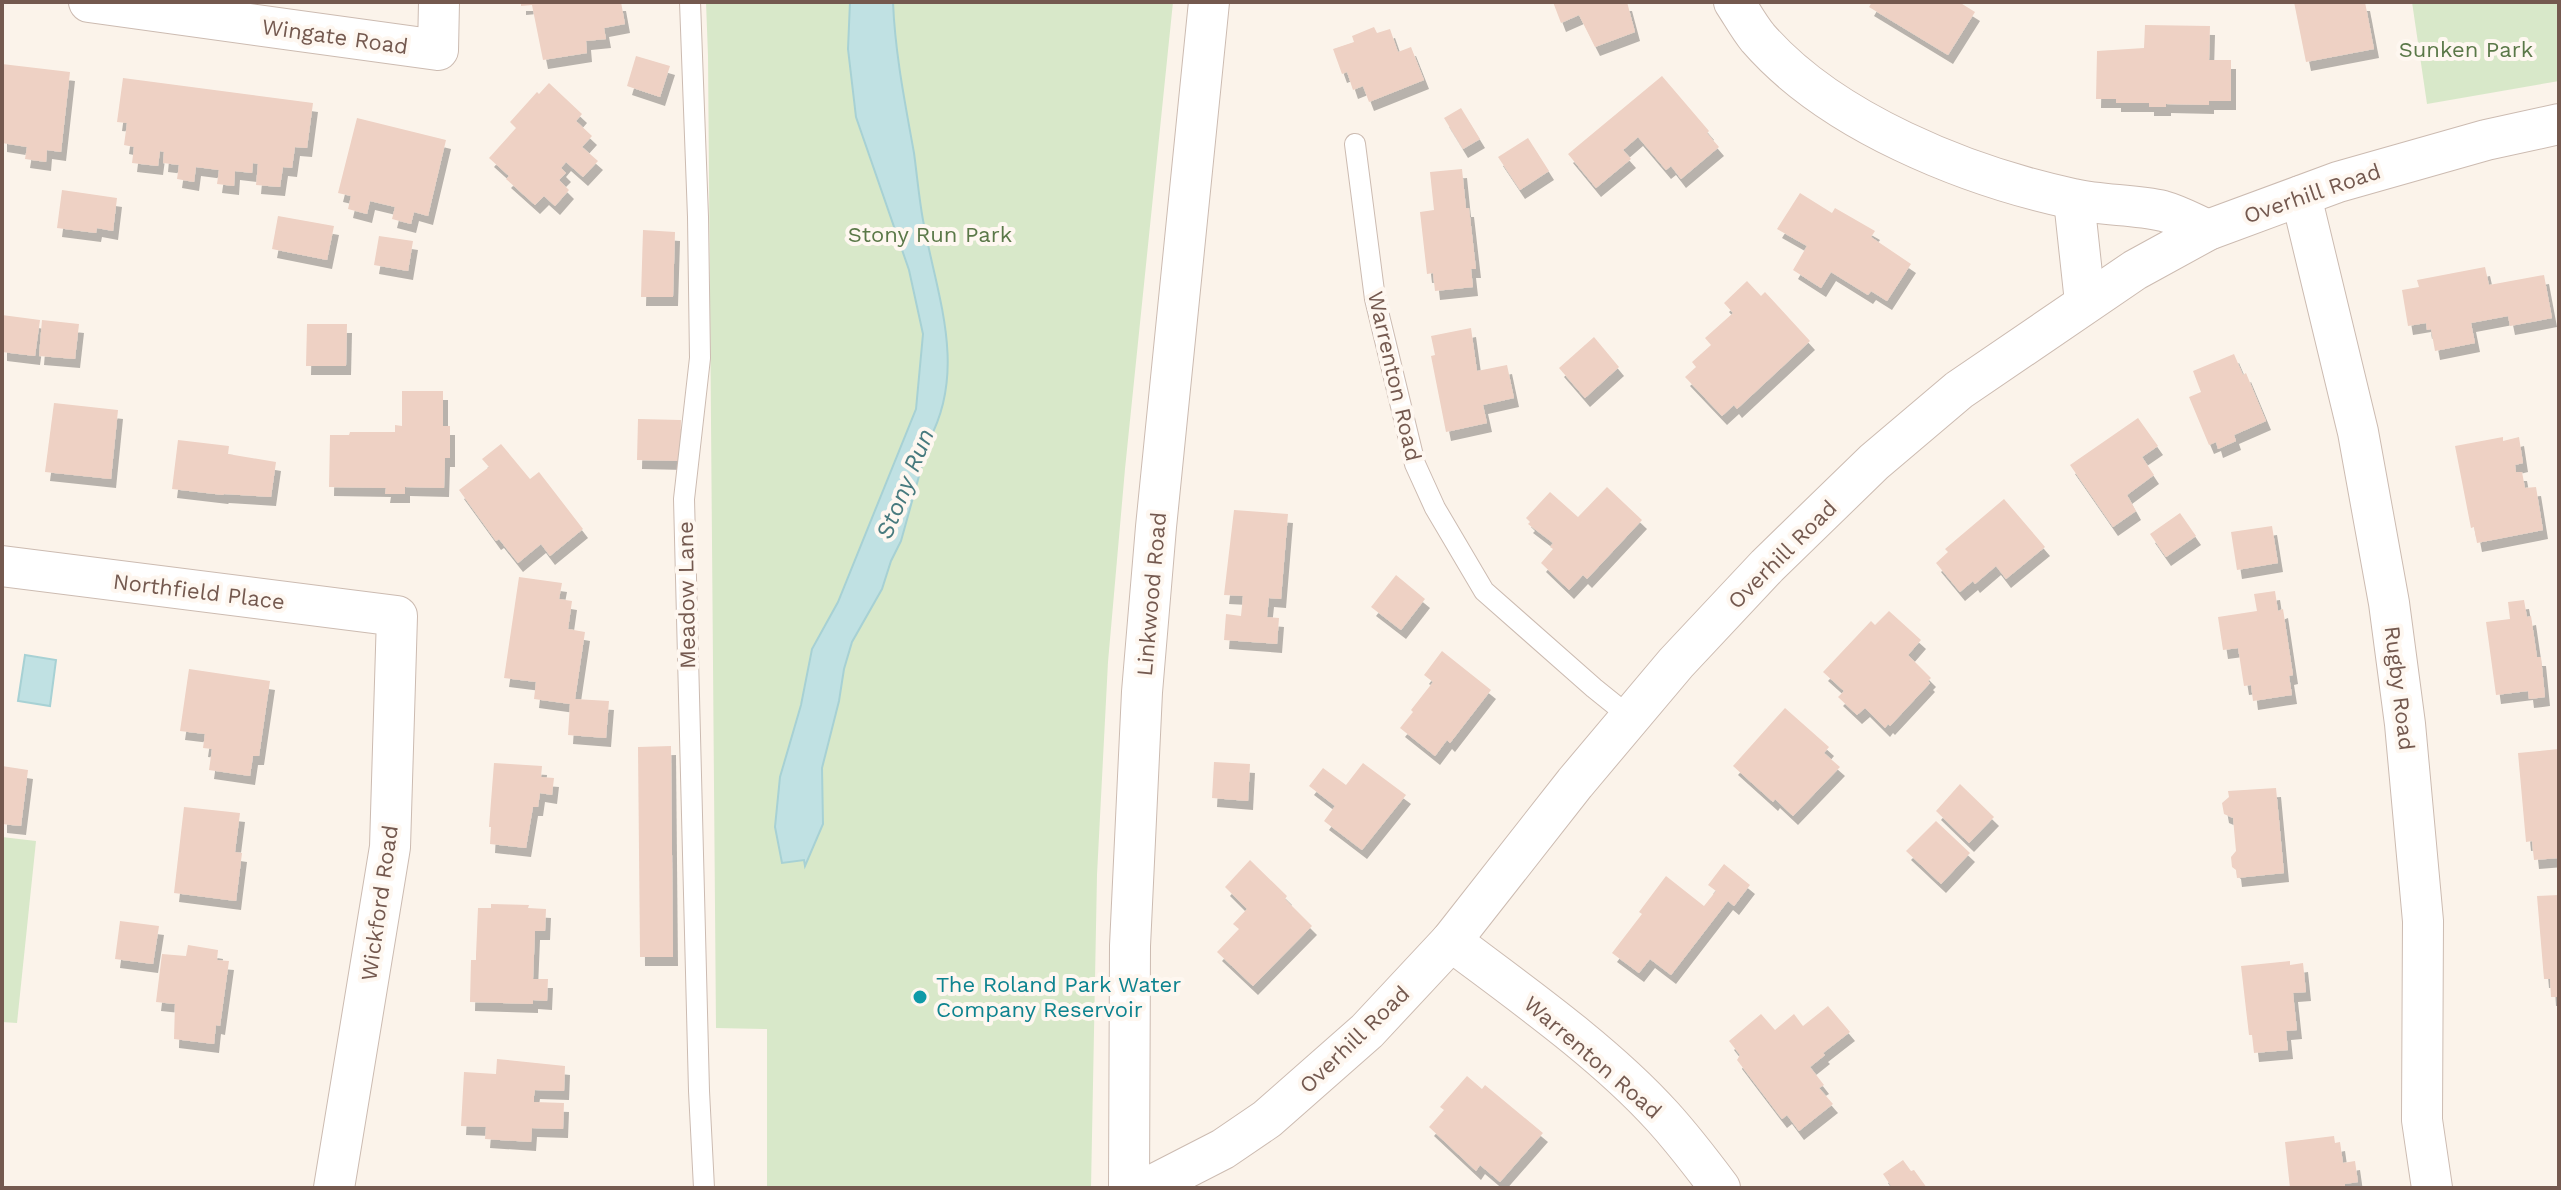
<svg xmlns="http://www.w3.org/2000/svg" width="2561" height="1190" font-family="'Work Sans',sans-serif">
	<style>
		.green { fill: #d8e8c9 }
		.water { fill: #c0e1e3; stroke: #a7d1d4; stroke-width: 2 }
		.building { fill: #eed1c4; filter: url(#shadow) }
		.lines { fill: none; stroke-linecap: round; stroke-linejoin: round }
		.service-casing { stroke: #ccbbb1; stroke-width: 22 }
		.minor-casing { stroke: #ccbbb1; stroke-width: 42 }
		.service { stroke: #fff; stroke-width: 20 }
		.minor { stroke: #fff; stroke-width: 40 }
		.culture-dot { fill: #0f9aa8; stroke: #fef7f0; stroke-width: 3 }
		.labels { text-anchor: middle; stroke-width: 8; stroke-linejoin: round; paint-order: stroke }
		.street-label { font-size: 22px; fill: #74594f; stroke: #fef7f0 }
		.park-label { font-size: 22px; fill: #5a7848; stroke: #fef7f0 }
		.culture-label { font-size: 22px; fill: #0d838f; stroke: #fef7f0; text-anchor: start }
		.water-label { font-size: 24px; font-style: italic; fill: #477a7e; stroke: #fef7f0 }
	</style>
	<defs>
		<filter id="shadow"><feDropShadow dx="5" dy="9" stdDeviation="0" flood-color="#0004"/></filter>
	</defs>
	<rect width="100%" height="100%" fill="#fbf3ea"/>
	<g class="green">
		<path d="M706,2H1173L1125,469L1108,662L1097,875L1091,1188H767V1029L716,1028L708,56Z"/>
		<path d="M2412,2H2559V81L2427,104Z"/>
		<path d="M2,837L36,841L17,1023L2,1022Z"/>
	</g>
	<g class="water">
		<path d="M850,2H893C895,53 905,103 914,153C917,175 919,198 923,220C936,293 968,368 929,440L901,541L891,561L882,589L852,642L844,669L839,701L822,768L823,824L805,866L804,860L782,863L775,827L780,777L801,705L812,649L838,602L916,409L923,334L909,270L856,117L848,49Z"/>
		<path d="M25,655L56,660L50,706L18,701Z"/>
	</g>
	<g class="building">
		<path d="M521,2H621L625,24L604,28L606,39L586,41L587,53L543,60L532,5L521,6Z"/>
		<path d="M1553,2H1627L1635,32L1595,47L1579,15L1561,23Z"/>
		<path d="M1872,2H1959L1975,12L1948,55L1869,7Z"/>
		<path d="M2294,2H2365L2374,49L2306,62Z"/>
		<path d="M2145,25L2210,26L2209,60H2231V101H2209V105L2166,104V107H2149V103H2116V99H2096L2097,51L2144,48Z"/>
		<path d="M1374,27L1377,33L1390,29L1398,52L1411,47L1424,80L1369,102L1363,86L1353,90L1347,72L1342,74L1333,49L1354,42L1352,36Z"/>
		<path d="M636,56L670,66L660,97L627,86Z"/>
		<path d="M2,64L70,72L61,152L47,150L46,162L25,159L27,147L2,143Z"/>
		<path d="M1662,76L1709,131L1707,133L1719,147L1681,179L1671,166L1666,170L1638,137L1623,150L1631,159L1596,188L1568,154Z"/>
		<path d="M123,78L313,103L307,148L295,147L292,168L283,167L280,187L256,185L258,164L253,163L252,173L235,171L234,186L217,184L219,170L196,167L194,182L177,179L179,165L163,163L164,152L160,151L158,166L132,163L134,147L124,145L127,123L117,122Z"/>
		<path d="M549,83L582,114L576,121L592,136L582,147L598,161L583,177L566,162L561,168L566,173L559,180L569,190L555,206L544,196L535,205L506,179L509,176L489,158L516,128L510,122L537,92L539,94Z"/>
		<path d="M1461,108L1480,139L1463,149L1444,118Z"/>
		<path d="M357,118L446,140L428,216L414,212L411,224L392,219L395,207L370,201L367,214L348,209L351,196L338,193Z"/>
		<path d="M1528,138L1549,171L1520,190L1498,157Z"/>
		<path d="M1462,169L1466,208H1469L1476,269H1471L1473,287L1435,291L1433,273L1427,274L1420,212L1434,210L1430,172Z"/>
		<path d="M62,190L117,198L113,231L97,228L96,233L57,228Z"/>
		<path d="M1800,193L1832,213L1835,208L1875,231L1871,237L1911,264L1887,301L1871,291L1868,295L1831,272L1821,288L1793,270L1807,246L1777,229Z"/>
		<path d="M278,216L334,226L327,260L272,249Z"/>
		<path d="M643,230L675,232L673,297H641Z"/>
		<path d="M379,236L413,241L408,271L374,265Z"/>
		<path d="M2485,267L2489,285L2544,275L2552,318L2510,326L2508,316L2471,323L2475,343L2435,351L2431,329L2427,330L2426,323L2408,326L2402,290L2419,287L2417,280Z"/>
		<path d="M1747,281L1761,296L1765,292L1810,341L1737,409L1734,405L1722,416L1685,377L1696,367L1692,362L1711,345L1705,338L1733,313L1724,303Z"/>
		<path d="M2,315L40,320L35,356L2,352Z"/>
		<path d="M42,320L79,324L75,359L39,356Z"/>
		<path d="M307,324H347L346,366H306Z"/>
		<path d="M1471,328L1477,371L1507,365L1514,398L1483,405L1487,423L1446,432L1431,356L1435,355L1431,336Z"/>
		<path d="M1594,337L1619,367L1585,398L1559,368Z"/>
		<path d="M2234,354L2243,375L2246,373L2266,421L2234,435L2236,441L2218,449L2216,442L2209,445L2189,397L2201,392L2193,371Z"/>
		<path d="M402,391H443V426H450V458H445L444,488L405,487V494H385L386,488L329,487L330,435H349L350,432H395V425L402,426Z"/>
		<path d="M54,403L118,410L111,479L45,472Z"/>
		<path d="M2138,418L2158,446L2142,457L2154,475L2127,495L2136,511L2113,527L2070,465Z"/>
		<path d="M638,419L681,420L680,461L637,460Z"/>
		<path d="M2503,437V441L2519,437L2523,463L2515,465L2516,472H2522L2525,488L2536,487L2543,530L2477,543L2474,527L2471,528L2455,446Z"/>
		<path d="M178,440L229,446L228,454L276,462L271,497L224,494L223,495L172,489Z"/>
		<path d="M501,444L530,479L539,472L583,529L550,556L541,544L518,563L499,539L496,541L459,490L489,467L482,459Z"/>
		<path d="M1607,487L1642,520L1587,579L1583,575L1569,590L1541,563L1553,549L1550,547L1553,543L1528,524L1530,522L1526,518L1550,492L1578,517Z"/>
		<path d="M2004,499L2045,547L2006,579L1996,566L1975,584L1973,581L1960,592L1936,563L1948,552L1945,549Z"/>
		<path d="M1234,510L1288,514L1281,599L1269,598L1267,617L1279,618L1277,644L1224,640L1226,614L1241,616L1243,596L1224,595Z"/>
		<path d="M2180,513L2196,536L2166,557L2150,534Z"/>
		<path d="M2272,526L2278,563L2237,570L2231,532Z"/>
		<path d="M1396,575L1425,599L1401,630L1371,607Z"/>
		<path d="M519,577L562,583L559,599L572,601L568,629L585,632L575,699L609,701L606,738L568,735L570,704L534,699L536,682L504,678Z"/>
		<path d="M2275,591L2278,611L2283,609L2293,675L2289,676L2292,695L2253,701L2251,685L2244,686L2238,648L2223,650L2218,617L2257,611L2254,594Z"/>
		<path d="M2524,600L2527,617L2531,616L2537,657H2541L2545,697L2529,699L2528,691L2496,695L2486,622L2510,619L2508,602Z"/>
		<path d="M1889,611L1921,640L1908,655L1931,678L1928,681L1930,683L1890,726L1888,724L1885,728L1865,708L1857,715L1838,697L1844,691L1823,672L1871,621L1875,625Z"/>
		<path d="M1442,651L1491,690L1450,743L1447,740L1435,756L1400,728L1413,712L1411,710L1433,682L1424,675Z"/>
		<path d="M189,669L270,681L259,756H253L250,776L209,770L212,749L203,748L205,734L180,731Z"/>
		<path d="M1785,708L1829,747L1824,753L1840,767L1793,816L1775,799L1773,802L1733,766Z"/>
		<path d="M671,746L673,957H640L638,747Z"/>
		<path d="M2559,749V858L2534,860L2532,841L2526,842L2518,753Z"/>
		<path d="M1214,762L1250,764L1248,801L1212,798Z"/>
		<path d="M494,763L542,766L541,777L554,778L552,795L540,793L538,807H533L526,848L490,844L491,827H489Z"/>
		<path d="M1363,763L1406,795L1362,850L1324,821L1335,806L1309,786L1323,768L1346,785Z"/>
		<path d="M2,766L28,770L21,826L2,824Z"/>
		<path d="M1960,784L1994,817L1969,843L1936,811Z"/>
		<path d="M2276,788L2284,873L2237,878L2236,870L2232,867L2231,857L2236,851L2233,818L2224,814L2222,803L2229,797L2228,791Z"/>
		<path d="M184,807L240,813L235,852L242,853L236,901L174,893Z"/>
		<path d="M1936,821L1970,853L1941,884L1906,851Z"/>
		<path d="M1250,860L1287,896L1285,899L1312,926L1253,986L1217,952L1239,929L1233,924L1247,909L1225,887Z"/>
		<path d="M1724,864L1750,885L1734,906L1728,901L1671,975L1650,959L1639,973L1612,953L1642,914L1639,912L1666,876L1704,906L1716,891L1708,885Z"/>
		<path d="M2559,895V997H2551L2550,979H2544L2537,896Z"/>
		<path d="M491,904L529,905L528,908L546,909L545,931H535L533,979H548L547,1001L533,1000V1004L470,1002L471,960H476V955L478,908H491Z"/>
		<path d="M120,921L159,926L153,964L115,959Z"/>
		<path d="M188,945L218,950L217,960L229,961L220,1026L216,1025L214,1044L174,1039L175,1004L156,1002L162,954L186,956Z"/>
		<path d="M2290,961V965L2303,963L2306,992L2293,993L2297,1030L2286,1031L2288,1050L2254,1053L2252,1035H2249L2241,966Z"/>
		<path d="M1828,1006L1850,1032L1823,1053L1825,1055L1810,1067L1824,1085L1819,1088L1833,1104L1799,1131L1787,1115L1782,1119L1737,1060L1740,1055L1729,1041L1761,1014L1775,1030L1794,1014L1803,1026Z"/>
		<path d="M497,1059L565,1066L564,1091L535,1090L534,1096V1102L564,1103L563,1129L532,1128L531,1142L485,1139L486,1127L461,1126L464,1072L496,1074Z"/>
		<path d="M1467,1076L1482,1089L1485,1085L1543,1133L1500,1182L1480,1165L1476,1171L1429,1127L1444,1110L1440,1107Z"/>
		<path d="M2334,1136L2335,1143L2340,1142L2343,1163L2355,1161L2358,1182L2345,1184V1188H2290L2285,1142Z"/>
		<path d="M1903,1160L1911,1171L1914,1170L1927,1188H1888L1891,1186L1883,1174Z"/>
	</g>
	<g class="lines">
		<g class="service-casing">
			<g id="service">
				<path d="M690,2L698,217L700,358L684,499L699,1091L704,1188"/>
				<path d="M1355,144L1375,299L1415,464L1435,508L1484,591L1594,688L1630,717"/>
			</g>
		</g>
		<g class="minor-casing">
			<g id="minor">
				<path d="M89,2L438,50L439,2"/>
				<path d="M1734,2C1742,14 1749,27 1758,38C1831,122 1966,176 2073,199C2102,206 2134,204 2163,211C2178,215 2194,224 2208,230"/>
				<path d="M2301,196L2358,432L2389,603L2405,724L2423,921L2422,1120L2432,1188"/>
				<path d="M2074,200L2085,302"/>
				<path d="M2,566L397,616L390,847L334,1188"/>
				<path d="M1451,941C1520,993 1604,1052 1662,1116C1683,1139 1702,1164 1720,1188"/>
				<path d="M1129,1188L1130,946L1142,692L1156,527L1209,2"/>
				<path d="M1147,1188L1223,1149L1267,1119L1367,1031L1451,941L1575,783L1676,663L1767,566L1874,462L1959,390L2135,270L2208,230L2338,182L2486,140L2559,124"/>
			</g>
		</g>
		<use href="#service" class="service"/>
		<use href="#minor" class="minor"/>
	</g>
	<circle class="culture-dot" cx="920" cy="997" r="8"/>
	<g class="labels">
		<g class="street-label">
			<text transform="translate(335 36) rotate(8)" y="8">Wingate Road</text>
			<text transform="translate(2312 193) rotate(-19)" y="8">Overhill Road</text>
			<text transform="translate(1395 376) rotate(77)" y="8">Warrenton Road</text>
			<text transform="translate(1782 554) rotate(-45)" y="8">Overhill Road</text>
			<text transform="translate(199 591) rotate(7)" y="8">Northfield Place</text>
			<text transform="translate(1151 594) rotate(-85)" y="8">Linkwood Road</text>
			<text transform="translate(686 595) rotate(-91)" y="8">Meadow Lane</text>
			<text transform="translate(2400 688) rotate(83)" y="8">Rugby Road</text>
			<text transform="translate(379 903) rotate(-82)" y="8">Wickford Road</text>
			<text transform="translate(1354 1039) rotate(-44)" y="8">Overhill Road</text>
			<text transform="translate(1593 1057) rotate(41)" y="8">Warrenton Road</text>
		</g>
		<g class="park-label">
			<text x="2466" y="57">Sunken Park</text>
			<text x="930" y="242">Stony Run Park</text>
		</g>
		<g class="culture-label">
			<text x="936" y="992">The Roland Park Water<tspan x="936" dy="25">Company Reservoir</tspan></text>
		</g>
		<g class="water-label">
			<text transform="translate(905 484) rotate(-68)" y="8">Stony Run</text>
		</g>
	</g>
	<rect width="2561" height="1190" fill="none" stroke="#74594f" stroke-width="8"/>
</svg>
